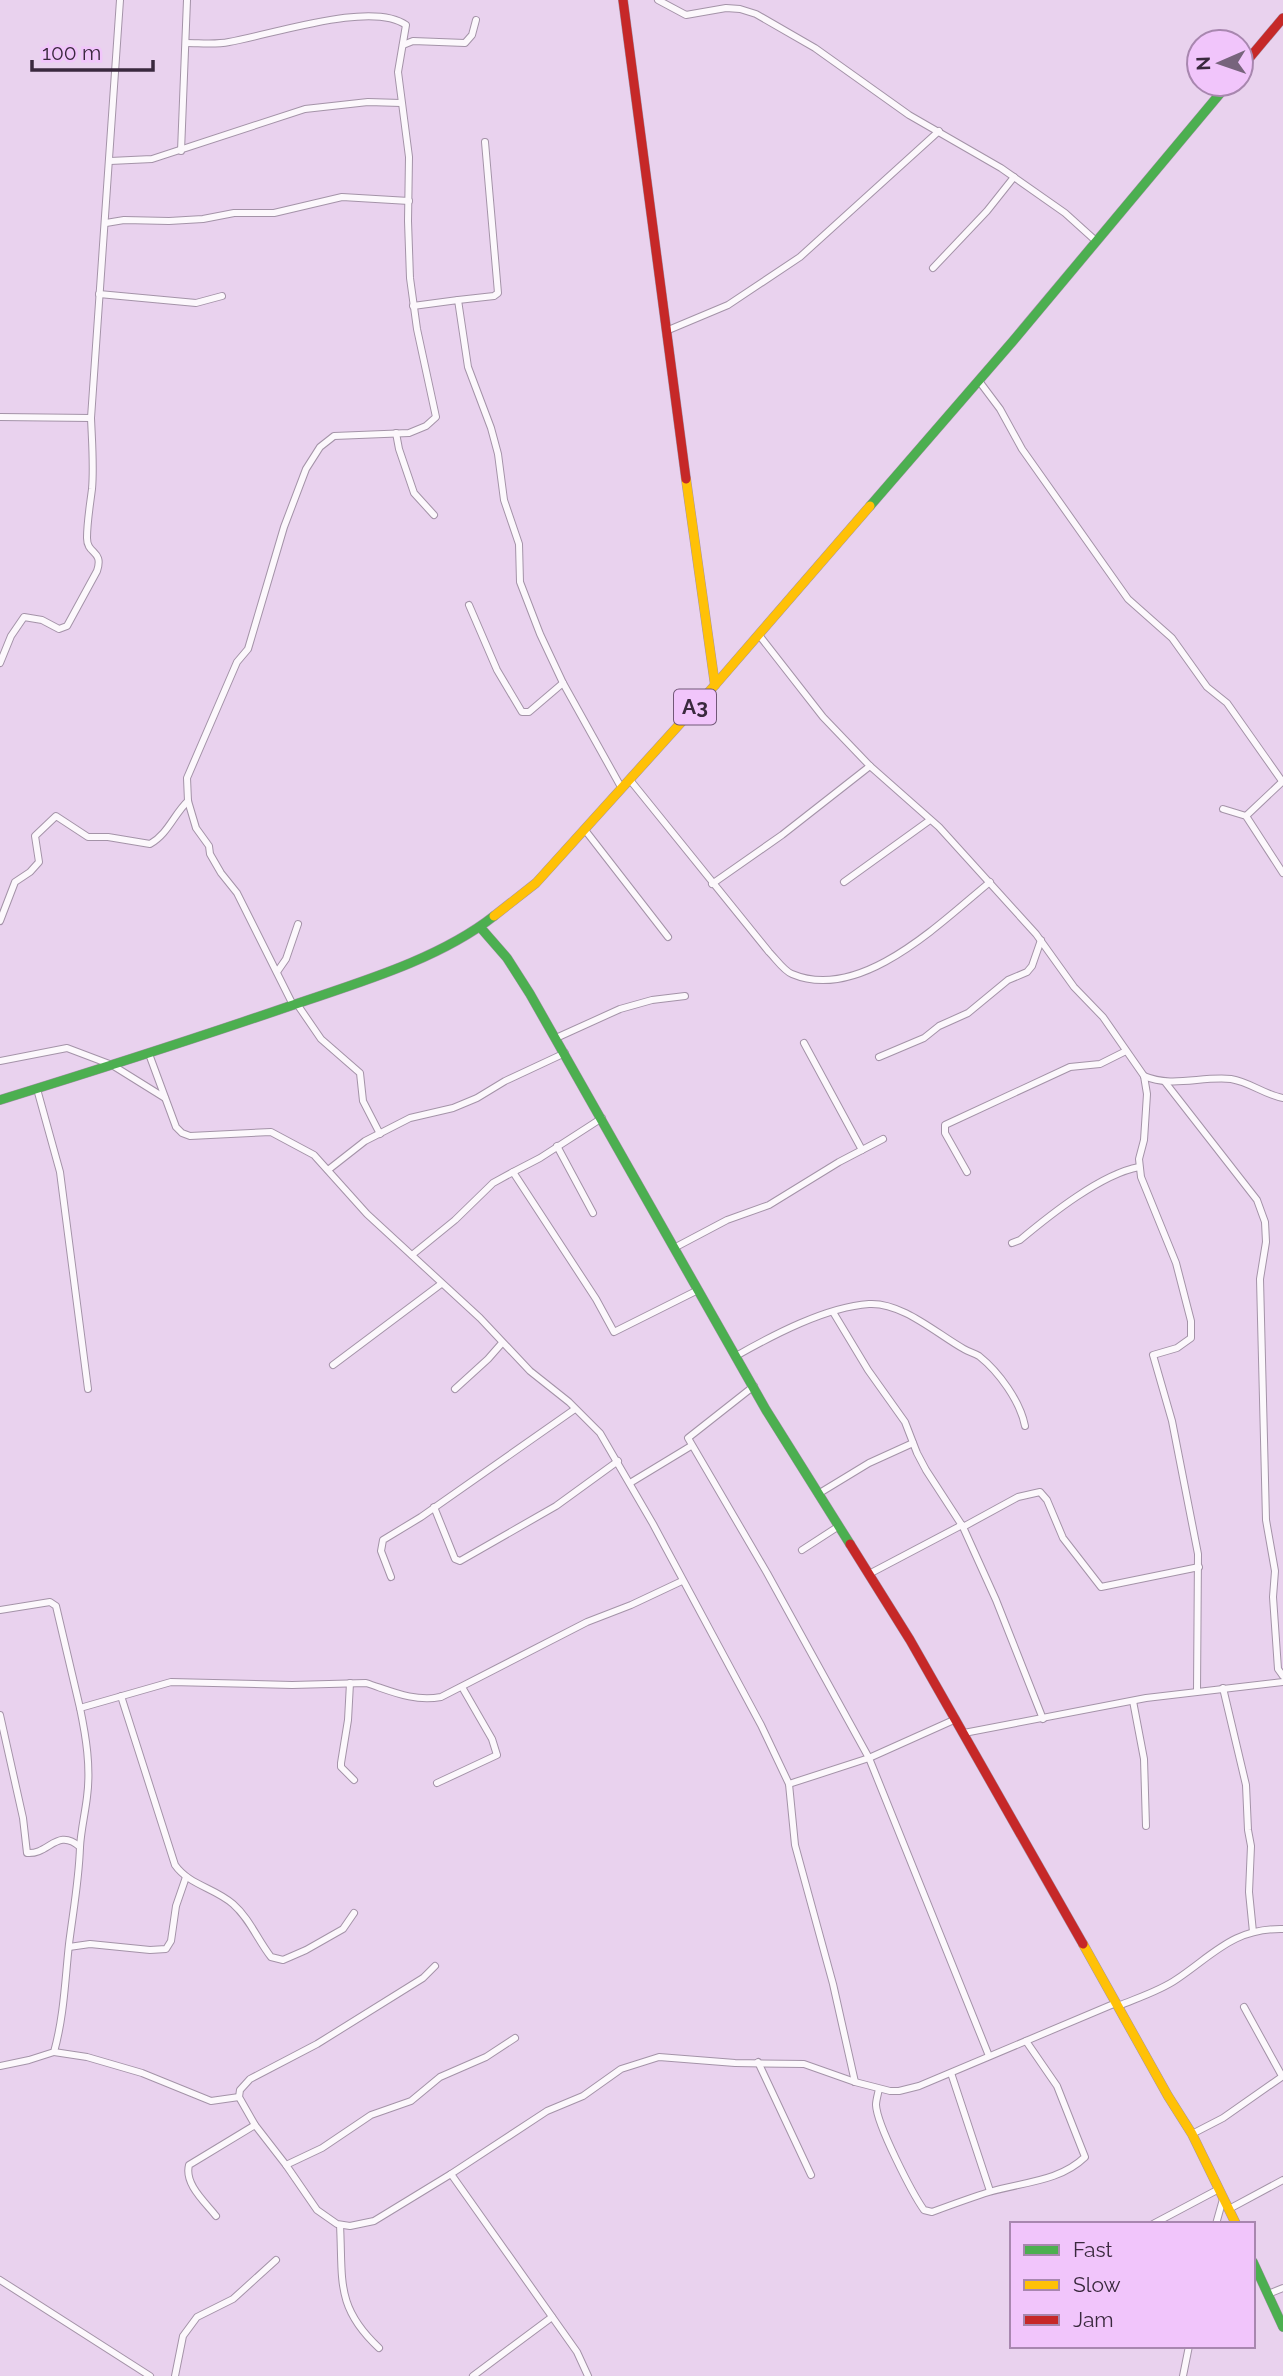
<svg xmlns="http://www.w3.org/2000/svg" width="1283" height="2376" font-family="Raleway,sans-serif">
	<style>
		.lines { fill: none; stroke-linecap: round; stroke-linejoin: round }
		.street-casing { stroke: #a493a8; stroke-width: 8 }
		.fast-casing { stroke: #a493a8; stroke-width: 10 }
		.slow-casing { stroke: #a493a8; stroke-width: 10 }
		.jam-casing { stroke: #a493a8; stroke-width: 10 }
		.street { stroke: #fcf8fc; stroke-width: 6 }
		.fast { stroke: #4caf50; stroke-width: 9 }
		.slow { stroke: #ffc107; stroke-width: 9 }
		.jam { stroke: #c62828; stroke-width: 9 }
		.labels { text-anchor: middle; stroke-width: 6; stroke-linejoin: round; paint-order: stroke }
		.shield { fill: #f1c5fb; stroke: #715877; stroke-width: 2 }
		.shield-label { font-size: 21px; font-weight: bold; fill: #3a293e }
	</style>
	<rect width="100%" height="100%" fill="#e9d2ee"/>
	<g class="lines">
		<g class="street-casing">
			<g id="street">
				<path d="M658,0L686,15L726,8L740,9L756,14L815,48L909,115L1001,168L1065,213L1096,241"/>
				<path d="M186,43C200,43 215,45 229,42C271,35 372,0 406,25L398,72L409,157L408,221L410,278L417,329L436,417L426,426L409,433L334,436L320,447L306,469L284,527L248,649L237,662L187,778L188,801L196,828L209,846L210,854L221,873L237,893L293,1005"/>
				<path d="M403,45L413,41L465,43L472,35L476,20"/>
				<path d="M181,151L187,0"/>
				<path d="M110,161L152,159L305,109L368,102L401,103"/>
				<path d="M106,223L124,220L169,221L203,219L234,213H274L342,197L409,201"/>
				<path d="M933,268L987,211L1014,177"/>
				<path d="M99,294L196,303L222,296"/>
				<path d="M458,300L494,296L498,293L485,142"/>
				<path d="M413,306L458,300L468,367L491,428L498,454L504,500L519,544L520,582L540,634L563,683L621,787"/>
				<path d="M666,331L728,305L800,257L939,131"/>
				<path d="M979,381L1000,409L1022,449L1128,599L1172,638L1207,687L1227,703L1282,781"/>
				<path d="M0,417L91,418L120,0"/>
				<path d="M396,433L399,449L414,493L434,515"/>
				<path d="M469,605L497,670L522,712H529L563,683"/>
				<path d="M759,635L823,717L870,766L939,827L1036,934L1074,987L1103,1017L1144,1076L1147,1094L1144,1140L1139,1159L1141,1177L1176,1263L1191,1321V1338L1177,1348L1153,1355L1172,1421L1198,1554L1197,1691"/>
				<path d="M0,663L11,636L24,617L42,620L59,629L67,626L97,571C104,550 87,555 87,538C87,522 90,505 92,489C94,466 92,442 91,418"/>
				<path d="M630,780L769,952C776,959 784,971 792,974C861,1003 941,922 990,882"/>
				<path d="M1223,809L1246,816L1283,873"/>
				<path d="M1246,816L1283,781"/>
				<path d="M585,830L668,937"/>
				<path d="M844,882L930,820"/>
				<path d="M712,884L782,835L870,766"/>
				<path d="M0,921L15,882L30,872L39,862L35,836L56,816L88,837H108L150,844C168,834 174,814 188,801"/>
				<path d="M277,972L286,959L298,924"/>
				<path d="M297,1004L321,1039L360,1073L363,1101L380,1134"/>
				<path d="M556,1038L620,1009L652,1000L685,996"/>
				<path d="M804,1043L862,1150"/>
				<path d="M149,1054L176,1127L182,1133L190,1136L271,1132L314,1155L367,1214L480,1318L530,1371L569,1402L600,1433L653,1524L761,1725L789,1784L795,1845L833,1984L855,2082"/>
				<path d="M879,1057L924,1038L939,1026L968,1013L1008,980L1027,972L1032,966L1041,940"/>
				<path d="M0,1061L67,1048L112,1065L165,1098"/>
				<path d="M1144,1076C1172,1088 1201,1076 1231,1079C1250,1082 1265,1095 1283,1098"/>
				<path d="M1165,1082L1257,1200L1265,1222L1266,1242L1260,1279L1266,1520L1275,1571L1273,1597L1278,1669L1283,1676"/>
				<path d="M37,1089L60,1172L88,1389"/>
				<path d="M602,1118L540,1158L513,1172L596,1299L614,1332L698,1290"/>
				<path d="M557,1146L593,1213"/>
				<path d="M328,1170L365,1141L410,1118L453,1108L477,1098L505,1081L565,1053"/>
				<path d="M967,1172L945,1133V1125L1070,1067L1100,1064L1126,1051"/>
				<path d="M1012,1243L1020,1240C1050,1215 1101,1174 1139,1167"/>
				<path d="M674,1248L727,1220L769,1205L839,1162L883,1139"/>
				<path d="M412,1255L455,1220L493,1183L513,1172"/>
				<path d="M833,1312L868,1370L905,1422L917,1453L926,1470L963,1527L996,1600L1043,1719"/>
				<path d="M736,1356C773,1335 826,1307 869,1304C902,1302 937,1334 964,1349C969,1352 974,1353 979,1356C999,1372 1020,1401 1025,1426"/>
				<path d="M333,1365L441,1284"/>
				<path d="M754,1386L688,1438L767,1573L869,1758L989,2056"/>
				<path d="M455,1389L488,1359L502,1343"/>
				<path d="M630,1483L691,1446"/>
				<path d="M818,1494L869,1463L913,1443"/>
				<path d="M434,1507L455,1559L460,1561L556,1506L618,1461"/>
				<path d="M963,1527L1018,1497L1040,1492L1047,1500L1063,1538L1101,1587L1199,1567"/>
				<path d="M802,1550L839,1526"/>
				<path d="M869,1574L962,1525"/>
				<path d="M391,1577L381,1551L383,1540L421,1517L575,1409"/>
				<path d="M0,1610L50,1602L56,1606L80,1708"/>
				<path d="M350,1683L348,1720L341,1763V1767L354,1780"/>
				<path d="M1223,1688L1246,1785L1248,1830L1251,1846L1249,1892L1253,1932"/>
				<path d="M121,1696L175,1865C189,1885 215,1888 233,1904C250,1919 257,1939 271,1957L283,1960L306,1950L343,1929L354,1913"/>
				<path d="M1133,1701L1144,1759L1146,1826"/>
				<path d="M0,1715L23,1818L27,1853C49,1855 57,1827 80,1847C79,1880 73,1912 69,1944C65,1981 64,2016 54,2052L29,2060L0,2066"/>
				<path d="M964,1733L1146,1698L1283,1682"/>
				<path d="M437,1783L497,1755L492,1739L462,1687"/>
				<path d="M789,1784L869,1758L956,1719"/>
				<path d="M80,1847C81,1830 85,1814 87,1797C91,1767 86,1737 80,1708L171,1682L292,1685L366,1683C391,1691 413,1702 441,1697L587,1622L631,1605L682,1581"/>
				<path d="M69,1947L90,1944L150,1950L166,1949L171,1941L176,1906L186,1877"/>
				<path d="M435,1966L423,1978L317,2044L250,2079L240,2090L239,2097L255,2125L286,2165L317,2210L337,2224L350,2226L374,2221L451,2174"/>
				<path d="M1118,2006C1137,1998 1160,1991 1177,1979C1214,1954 1234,1928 1283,1929"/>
				<path d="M1244,2007L1282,2076"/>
				<path d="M54,2052L87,2057L142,2073L211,2101L239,2097"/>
				<path d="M758,2062L811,2175"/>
				<path d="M951,2073L990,2191"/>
				<path d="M879,2089C878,2094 876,2100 876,2105C877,2125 912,2193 924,2210L932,2212C951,2205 970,2198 989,2192C1022,2182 1059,2182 1085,2157L1057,2086L1026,2041"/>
				<path d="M1192,2134L1223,2118L1283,2076"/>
				<path d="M286,2165L322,2148L371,2115L411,2101L440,2077L486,2057L515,2038"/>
				<path d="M1229,2209L1283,2180"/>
				<path d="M216,2216C205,2202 184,2184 189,2165L255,2125"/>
				<path d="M1153,2224L1219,2189"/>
				<path d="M1216,2224L1223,2199"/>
				<path d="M340,2225C343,2280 335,2307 379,2348"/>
				<path d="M0,2280L150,2376"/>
				<path d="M1268,2294L1283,2288"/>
				<path d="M175,2376L183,2336L197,2317L233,2299L276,2260"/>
				<path d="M473,2376L552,2317"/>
				<path d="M588,2376L577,2352L451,2174L547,2111L583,2096L621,2069L659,2057L735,2063L804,2064L855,2082L890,2091H899L919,2086L1116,2003"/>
				<path d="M1183,2376L1189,2346"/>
			</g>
		</g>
		<g class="fast-casing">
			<g id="fast">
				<path d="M870,506L1013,341L1228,84"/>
				<path d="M480,927L507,958L530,994L766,1410L850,1544"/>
				<path d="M0,1100C97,1070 194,1039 290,1006C357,983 438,960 494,916"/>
				<path d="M1253,2262L1283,2327"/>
			</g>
		</g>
		<g class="slow-casing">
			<g id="slow">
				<path d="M686,479L715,685"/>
				<path d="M494,916L536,883L715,685L870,506"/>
				<path d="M1083,1944L1168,2096L1192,2134L1236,2224"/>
			</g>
		</g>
		<g class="jam-casing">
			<g id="jam">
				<path d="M623,0L686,479"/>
				<path d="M1241,68L1283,18"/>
				<path d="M850,1544L910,1640L1083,1944"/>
			</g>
		</g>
		<use href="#street" class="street"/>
		<use href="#fast" class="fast"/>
		<use href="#slow" class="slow"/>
		<use href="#jam" class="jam"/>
	</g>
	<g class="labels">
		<rect class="shield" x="674" y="689.5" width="42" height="35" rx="5"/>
		<g class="shield-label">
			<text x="695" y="714">A3</text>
		</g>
	</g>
	<rect x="1010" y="2222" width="245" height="126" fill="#f1c5fb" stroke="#a887af" stroke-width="2"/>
	<rect x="1024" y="2245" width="35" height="10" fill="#4caf50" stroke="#a887af" stroke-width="2"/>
	<text x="1073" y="2257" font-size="21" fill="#3a293e">Fast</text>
	<rect x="1024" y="2280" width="35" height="10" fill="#ffc107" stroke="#a887af" stroke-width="2"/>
	<text x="1073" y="2292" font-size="21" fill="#3a293e">Slow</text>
	<rect x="1024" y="2315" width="35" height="10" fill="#c62828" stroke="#a887af" stroke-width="2"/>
	<text x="1073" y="2327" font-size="21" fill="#3a293e">Jam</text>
	<g transform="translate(1220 63) rotate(268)"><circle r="33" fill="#f1c5fb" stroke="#a887af" stroke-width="2"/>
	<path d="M0-5L12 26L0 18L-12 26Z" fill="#77647c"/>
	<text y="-10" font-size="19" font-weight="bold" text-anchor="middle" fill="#3a293e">N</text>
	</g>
	<path d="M32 60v10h121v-10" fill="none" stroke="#3a293e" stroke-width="3.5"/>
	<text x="42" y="60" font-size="21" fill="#3a293e" stroke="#f1c5fb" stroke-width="5" paint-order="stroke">100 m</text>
</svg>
